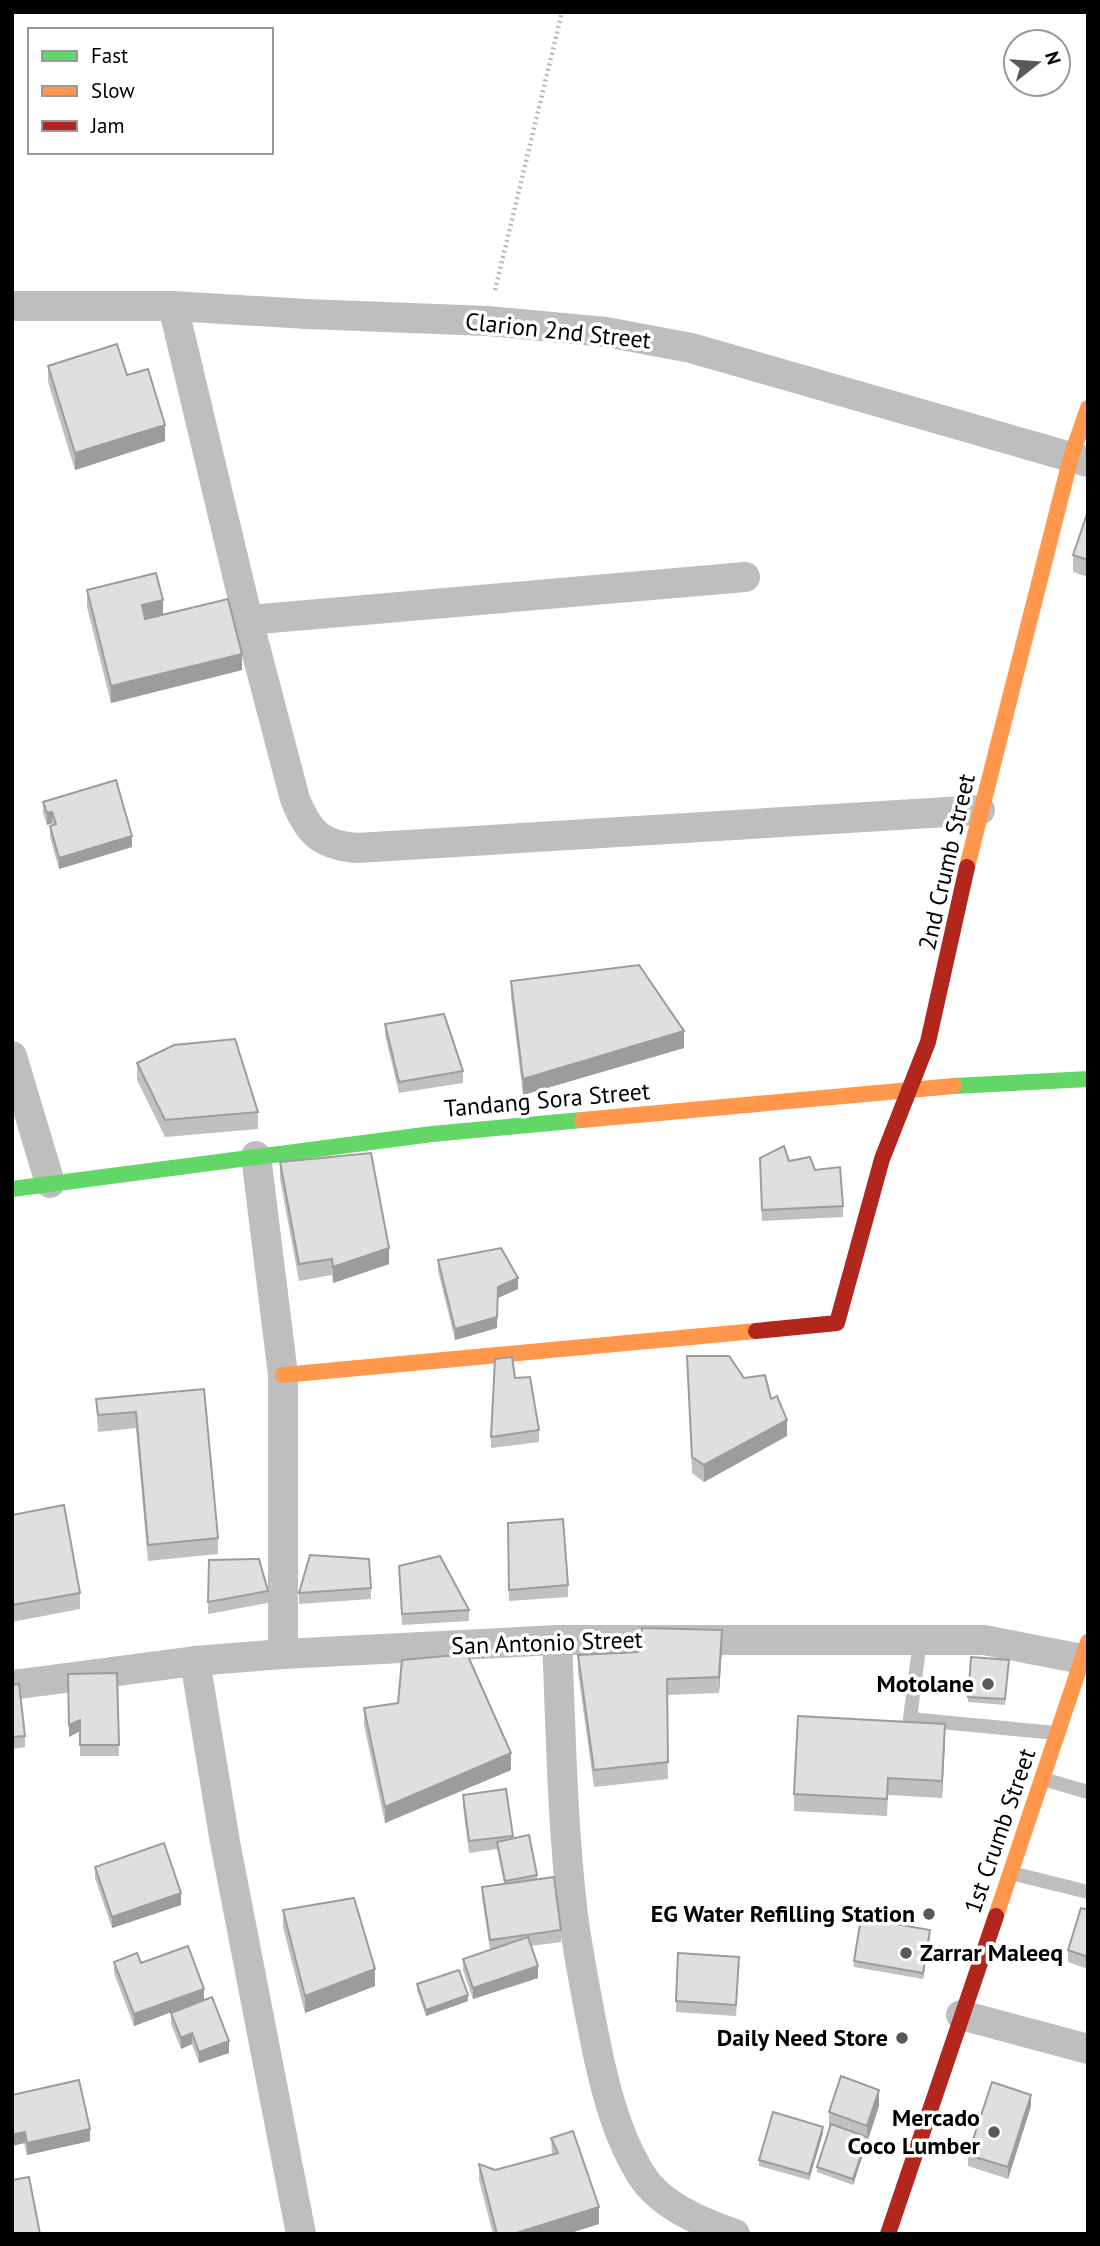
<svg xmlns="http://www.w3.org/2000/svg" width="1100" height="2246" font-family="'PT Sans',sans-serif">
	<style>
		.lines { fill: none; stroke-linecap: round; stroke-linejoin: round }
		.path { stroke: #b9b9b9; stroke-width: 4.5; stroke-dasharray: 2 3.5; stroke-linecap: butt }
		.lane { stroke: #bebebe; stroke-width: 14 }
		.street { stroke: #bebebe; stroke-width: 30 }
		.fast { stroke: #63d668; stroke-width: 16 }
		.slow { stroke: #ff974d; stroke-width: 16 }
		.jam { stroke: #b3261e; stroke-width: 16 }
		.wall { fill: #c0c0c0 }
		.shaded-wall { fill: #9c9c9c }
		.building { fill: #dfdfdf; stroke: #9c9c9c; stroke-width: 2 }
		.poi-dot { fill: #595959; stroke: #fff; stroke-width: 2.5 }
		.labels { text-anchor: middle; stroke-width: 7; stroke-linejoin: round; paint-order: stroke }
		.street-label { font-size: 24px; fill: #000; stroke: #fff }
		.poi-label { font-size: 24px; font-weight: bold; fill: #000; stroke: #fff; text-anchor: end }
	</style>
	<rect width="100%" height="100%" fill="#fff"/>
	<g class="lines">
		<path class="path" d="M495,290L562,12"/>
		<g class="lane">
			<path d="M920,1640L910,1719L1056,1733"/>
			<path d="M1043,1779L1088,1792"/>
			<path d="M1011,1873L1088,1892"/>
		</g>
		<g class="street">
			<path d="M12,306H173L307,314L488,321L606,332L691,348L1088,462"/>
			<path d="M173,306L248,620L295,799C308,832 320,845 357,848L980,810"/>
			<path d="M248,620L745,577"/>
			<path d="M12,1056L50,1183"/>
			<path d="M256,1156L283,1375V1654"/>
			<path d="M557,1640C561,1731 562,1824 573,1915C578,1952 585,1989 592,2025C602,2076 614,2132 642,2176C661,2206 703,2223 735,2234"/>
			<path d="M195,1661L225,1842L301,2234"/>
			<path d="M12,1685L195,1661L283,1654L557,1640H984L1082,1659"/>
			<path d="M961,2015L1088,2049"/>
		</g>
		<g class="fast">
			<path d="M954,1086L1088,1079"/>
			<path d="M12,1189L432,1134L582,1120"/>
		</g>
		<g class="slow">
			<path d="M967,867L1071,457L1088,408"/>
			<path d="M582,1120L954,1086"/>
			<path d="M283,1375L756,1331"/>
			<path d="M996,1916L1088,1642"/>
		</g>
		<g class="jam">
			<path d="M756,1331L837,1323L882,1159L928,1042L967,867"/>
			<path d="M888,2234L996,1916"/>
		</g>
	</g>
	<g class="wall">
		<path d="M48,366L127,375L165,441L75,470L48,382Z"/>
		<path d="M1088,511V577L1073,572V555Z"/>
		<path d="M87,590L163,615L242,670L111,703L87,607Z"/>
		<path d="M43,802L132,847L59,869L50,837V826L53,825L52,823L47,825L43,813Z"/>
		<path d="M511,981L684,1048L523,1095L511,997Z"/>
		<path d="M385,1024L463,1071V1083L399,1093L385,1035Z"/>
		<path d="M137,1063L258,1112V1129L165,1137L137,1080Z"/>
		<path d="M760,1158L789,1161L815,1170L843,1206V1217L762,1221Z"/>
		<path d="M280,1162L389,1264L333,1283L332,1275L299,1281L280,1179Z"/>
		<path d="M438,1260L518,1289L498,1298L497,1328L455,1340L438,1271Z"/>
		<path d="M687,1356L744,1378L771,1399L787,1436L704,1482L692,1473Z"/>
		<path d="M515,1378L539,1430V1442L491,1448V1437Z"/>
		<path d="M204,1389L218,1538V1554L148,1561L136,1428L98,1432L96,1399Z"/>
		<path d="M12,1515L80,1593V1609L12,1622Z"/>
		<path d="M508,1523L568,1585V1597L509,1601Z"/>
		<path d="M209,1560L268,1591V1603L208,1614Z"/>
		<path d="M399,1566L469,1610V1621L402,1625Z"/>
		<path d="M371,1588V1599L299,1604V1593Z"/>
		<path d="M722,1647L719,1693L667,1695L668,1779L594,1787L578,1672V1655Z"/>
		<path d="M1009,1660L1005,1705L968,1702V1697Z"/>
		<path d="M117,1673L119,1756H80V1731L69,1737L68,1674Z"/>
		<path d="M12,1685L25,1736V1747L12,1749Z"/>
		<path d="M364,1708L511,1770L385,1823L364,1725Z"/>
		<path d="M945,1741L942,1798L888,1795L887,1816L794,1811V1794Z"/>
		<path d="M463,1795L513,1836V1838L537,1875V1879L561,1930V1942L531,1946L538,1978L473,1999L463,1970V1959L490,1950L482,1898V1887L504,1884L497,1849L469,1853L463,1806Z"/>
		<path d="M95,1867L181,1905L112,1928L95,1878Z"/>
		<path d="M283,1910L375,1986L305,2013L283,1927Z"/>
		<path d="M1088,1910V1969L1068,1962V1950Z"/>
		<path d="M930,1935L923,1979L854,1967V1961Z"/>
		<path d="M114,1962L141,1963L204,2000L134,2026L114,1973Z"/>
		<path d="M739,1969L736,2016L676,2012V2001Z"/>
		<path d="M417,1984L468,2001L426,2016L417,1990Z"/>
		<path d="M171,2013L229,2053L199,2063L192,2044L181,2049L171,2024Z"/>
		<path d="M12,2095L90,2141L27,2155Z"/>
		<path d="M879,2106L853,2185L817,2172V2167L829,2129V2112Z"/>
		<path d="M1031,2106L1008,2179L968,2166V2155Z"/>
		<path d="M823,2133L809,2180L759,2166V2160Z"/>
		<path d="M551,2138L599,2224L567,2234H493L479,2180V2164L495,2170L552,2155Z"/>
	</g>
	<g class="shaded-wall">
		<path d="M165,425V441L75,470V453Z"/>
		<path d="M163,600V616L142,622V605Z"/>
		<path d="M242,654V670L111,703V686Z"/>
		<path d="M52,812V823L47,825V813Z"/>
		<path d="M132,836V847L59,869V858Z"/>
		<path d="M684,1031V1048L523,1095V1079Z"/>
		<path d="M389,1248V1264L333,1283V1267Z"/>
		<path d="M518,1278V1289L498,1298V1287Z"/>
		<path d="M497,1317V1328L455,1340V1329Z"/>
		<path d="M787,1420V1436L704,1482V1465Z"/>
		<path d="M722,1630V1647L719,1693V1677Z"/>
		<path d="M80,1720V1731L69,1737V1725Z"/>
		<path d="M945,1724V1741L942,1798V1781Z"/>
		<path d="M511,1753V1770L385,1823V1807Z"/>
		<path d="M181,1893V1905L112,1928V1917Z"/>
		<path d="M930,1930V1935L923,1979V1973Z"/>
		<path d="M538,1966V1978L473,1999V1988Z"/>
		<path d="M375,1969V1986L305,2013V1996Z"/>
		<path d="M204,1989V2000L134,2026V2014Z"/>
		<path d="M468,1995V2001L426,2016V2010Z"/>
		<path d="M192,2033V2044L181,2049V2038Z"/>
		<path d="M229,2041V2053L199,2063V2052Z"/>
		<path d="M879,2090V2106L853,2185V2179L867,2137V2126Z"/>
		<path d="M1031,2095V2106L1008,2179V2167Z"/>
		<path d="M823,2127V2133L809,2180V2174Z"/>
		<path d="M90,2129V2141L27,2155V2143Z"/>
		<path d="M25,2132V2143L12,2146V2135Z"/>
		<path d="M599,2207V2224L567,2234H513Z"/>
	</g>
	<g class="building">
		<path d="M117,344L127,375L148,369L165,425L75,453L48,366Z"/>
		<path d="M1088,511V560L1073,555Z"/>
		<path d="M156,573L163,600L142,605L145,619L228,599L242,654L111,686L87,590Z"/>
		<path d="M116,780L132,836L59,858L50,826L56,824L52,812L47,813L43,802Z"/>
		<path d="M639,965L684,1031L523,1079L511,981Z"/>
		<path d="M444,1014L463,1071L399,1082L385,1024Z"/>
		<path d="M235,1039L258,1112L165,1120L137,1063L174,1045Z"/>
		<path d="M784,1146L789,1161L810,1157L815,1170L840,1167L843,1206L762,1210L760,1158Z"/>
		<path d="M371,1153L389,1248L333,1267L332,1259L299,1264L280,1162Z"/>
		<path d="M501,1248L518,1278L498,1287L497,1317L455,1329L438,1260Z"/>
		<path d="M687,1356H729L744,1378L765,1375L771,1399L777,1396L787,1420L704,1465L692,1457Z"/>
		<path d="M512,1357L515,1378L530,1377L539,1430L491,1437L495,1359Z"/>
		<path d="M204,1389L218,1538L148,1545L136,1412L98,1415L96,1399Z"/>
		<path d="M64,1505L80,1593L12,1605V1515Z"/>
		<path d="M563,1519L568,1585L509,1590L508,1523Z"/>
		<path d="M310,1555L369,1559L371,1588L299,1593Z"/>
		<path d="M440,1556L469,1610L402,1614L399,1566Z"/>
		<path d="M259,1559L268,1591L208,1602L209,1560Z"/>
		<path d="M642,1628L722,1630L719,1677L667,1679L668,1762L594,1770L578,1655L638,1652Z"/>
		<path d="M467,1654L511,1753L385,1807L364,1708L398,1703L402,1660Z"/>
		<path d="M971,1657L1009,1660L1005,1699L968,1697Z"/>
		<path d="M117,1673L119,1745H80V1720L69,1725L68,1674Z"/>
		<path d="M19,1684L25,1736L12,1737V1685Z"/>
		<path d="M798,1716L945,1724L942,1781L888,1778L887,1799L794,1794Z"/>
		<path d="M506,1789L513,1836L469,1841L463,1795Z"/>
		<path d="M529,1835L537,1875L505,1881L497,1842Z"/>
		<path d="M164,1843L181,1893L112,1917L95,1867Z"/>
		<path d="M554,1877L561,1930L490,1940L482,1887Z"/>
		<path d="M354,1898L375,1969L305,1996L283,1910Z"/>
		<path d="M1081,1908L1088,1910V1957L1068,1950Z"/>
		<path d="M861,1918L930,1930L923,1973L854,1961Z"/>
		<path d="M528,1937L538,1966L473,1988L463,1959Z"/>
		<path d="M188,1946L204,1989L134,2014L114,1962L137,1953L141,1963Z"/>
		<path d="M678,1953L739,1957L736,2005L676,2001Z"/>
		<path d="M459,1970L468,1995L426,2010L417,1984Z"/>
		<path d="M212,1997L229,2041L199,2052L192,2033L181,2038L171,2013Z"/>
		<path d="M841,2076L879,2090L867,2126L829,2112Z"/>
		<path d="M79,2080L90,2129L27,2143L25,2132L12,2135V2095Z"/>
		<path d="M992,2082L1031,2095L1008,2167L968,2155Z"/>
		<path d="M773,2112L823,2127L809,2174L759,2160Z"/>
		<path d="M831,2124L867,2137L853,2179L817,2167Z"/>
		<path d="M573,2131L599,2207L513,2234H497L479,2164L495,2170L558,2153L551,2138Z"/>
		<path d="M29,2177L40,2234H12V2180Z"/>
	</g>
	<g class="poi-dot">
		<circle cx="988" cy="1684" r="7"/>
		<circle cx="929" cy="1914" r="7"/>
		<circle cx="906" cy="1953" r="7"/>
		<circle cx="902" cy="2038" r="7"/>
		<circle cx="994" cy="2132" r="7"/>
	</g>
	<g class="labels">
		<g class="street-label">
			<text transform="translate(558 331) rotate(6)" y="8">Clarion 2nd Street</text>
			<text transform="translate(947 862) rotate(-77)" y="8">2nd Crumb Street</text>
			<text transform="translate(547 1100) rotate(-5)" y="8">Tandang Sora Street</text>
			<text transform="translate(547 1643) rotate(-2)" y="8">San Antonio Street</text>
			<text transform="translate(1000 1831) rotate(-71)" y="8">1st Crumb Street</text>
		</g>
		<g class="poi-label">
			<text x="974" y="1692">Motolane</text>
			<text x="915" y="1922">EG Water Refilling Station</text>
			<text x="920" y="1961" text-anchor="start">Zarrar Maleeq</text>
			<text x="888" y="2046">Daily Need Store</text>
			<text x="980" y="2126">Mercado<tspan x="980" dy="28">Coco Lumber</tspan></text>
		</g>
	</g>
	<rect width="1100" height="2246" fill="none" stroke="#000000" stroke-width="28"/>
	<rect x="28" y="28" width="245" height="126" fill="#ffffff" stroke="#999999" stroke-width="2"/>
	<rect x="42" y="51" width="35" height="10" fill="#63d668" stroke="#999999" stroke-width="2"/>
	<text x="91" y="63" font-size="21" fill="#000000">Fast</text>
	<rect x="42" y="86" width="35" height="10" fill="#ff974d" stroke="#999999" stroke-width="2"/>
	<text x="91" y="98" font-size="21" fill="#000000">Slow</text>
	<rect x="42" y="121" width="35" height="10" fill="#b3261e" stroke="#999999" stroke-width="2"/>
	<text x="91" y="133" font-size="21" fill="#000000">Jam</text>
	<g transform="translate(1037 63) rotate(73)"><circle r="33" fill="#ffffff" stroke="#999999" stroke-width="2"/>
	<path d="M0-5L12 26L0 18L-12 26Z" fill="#595959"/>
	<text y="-10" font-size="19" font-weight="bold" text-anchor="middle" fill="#000000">N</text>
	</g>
</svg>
